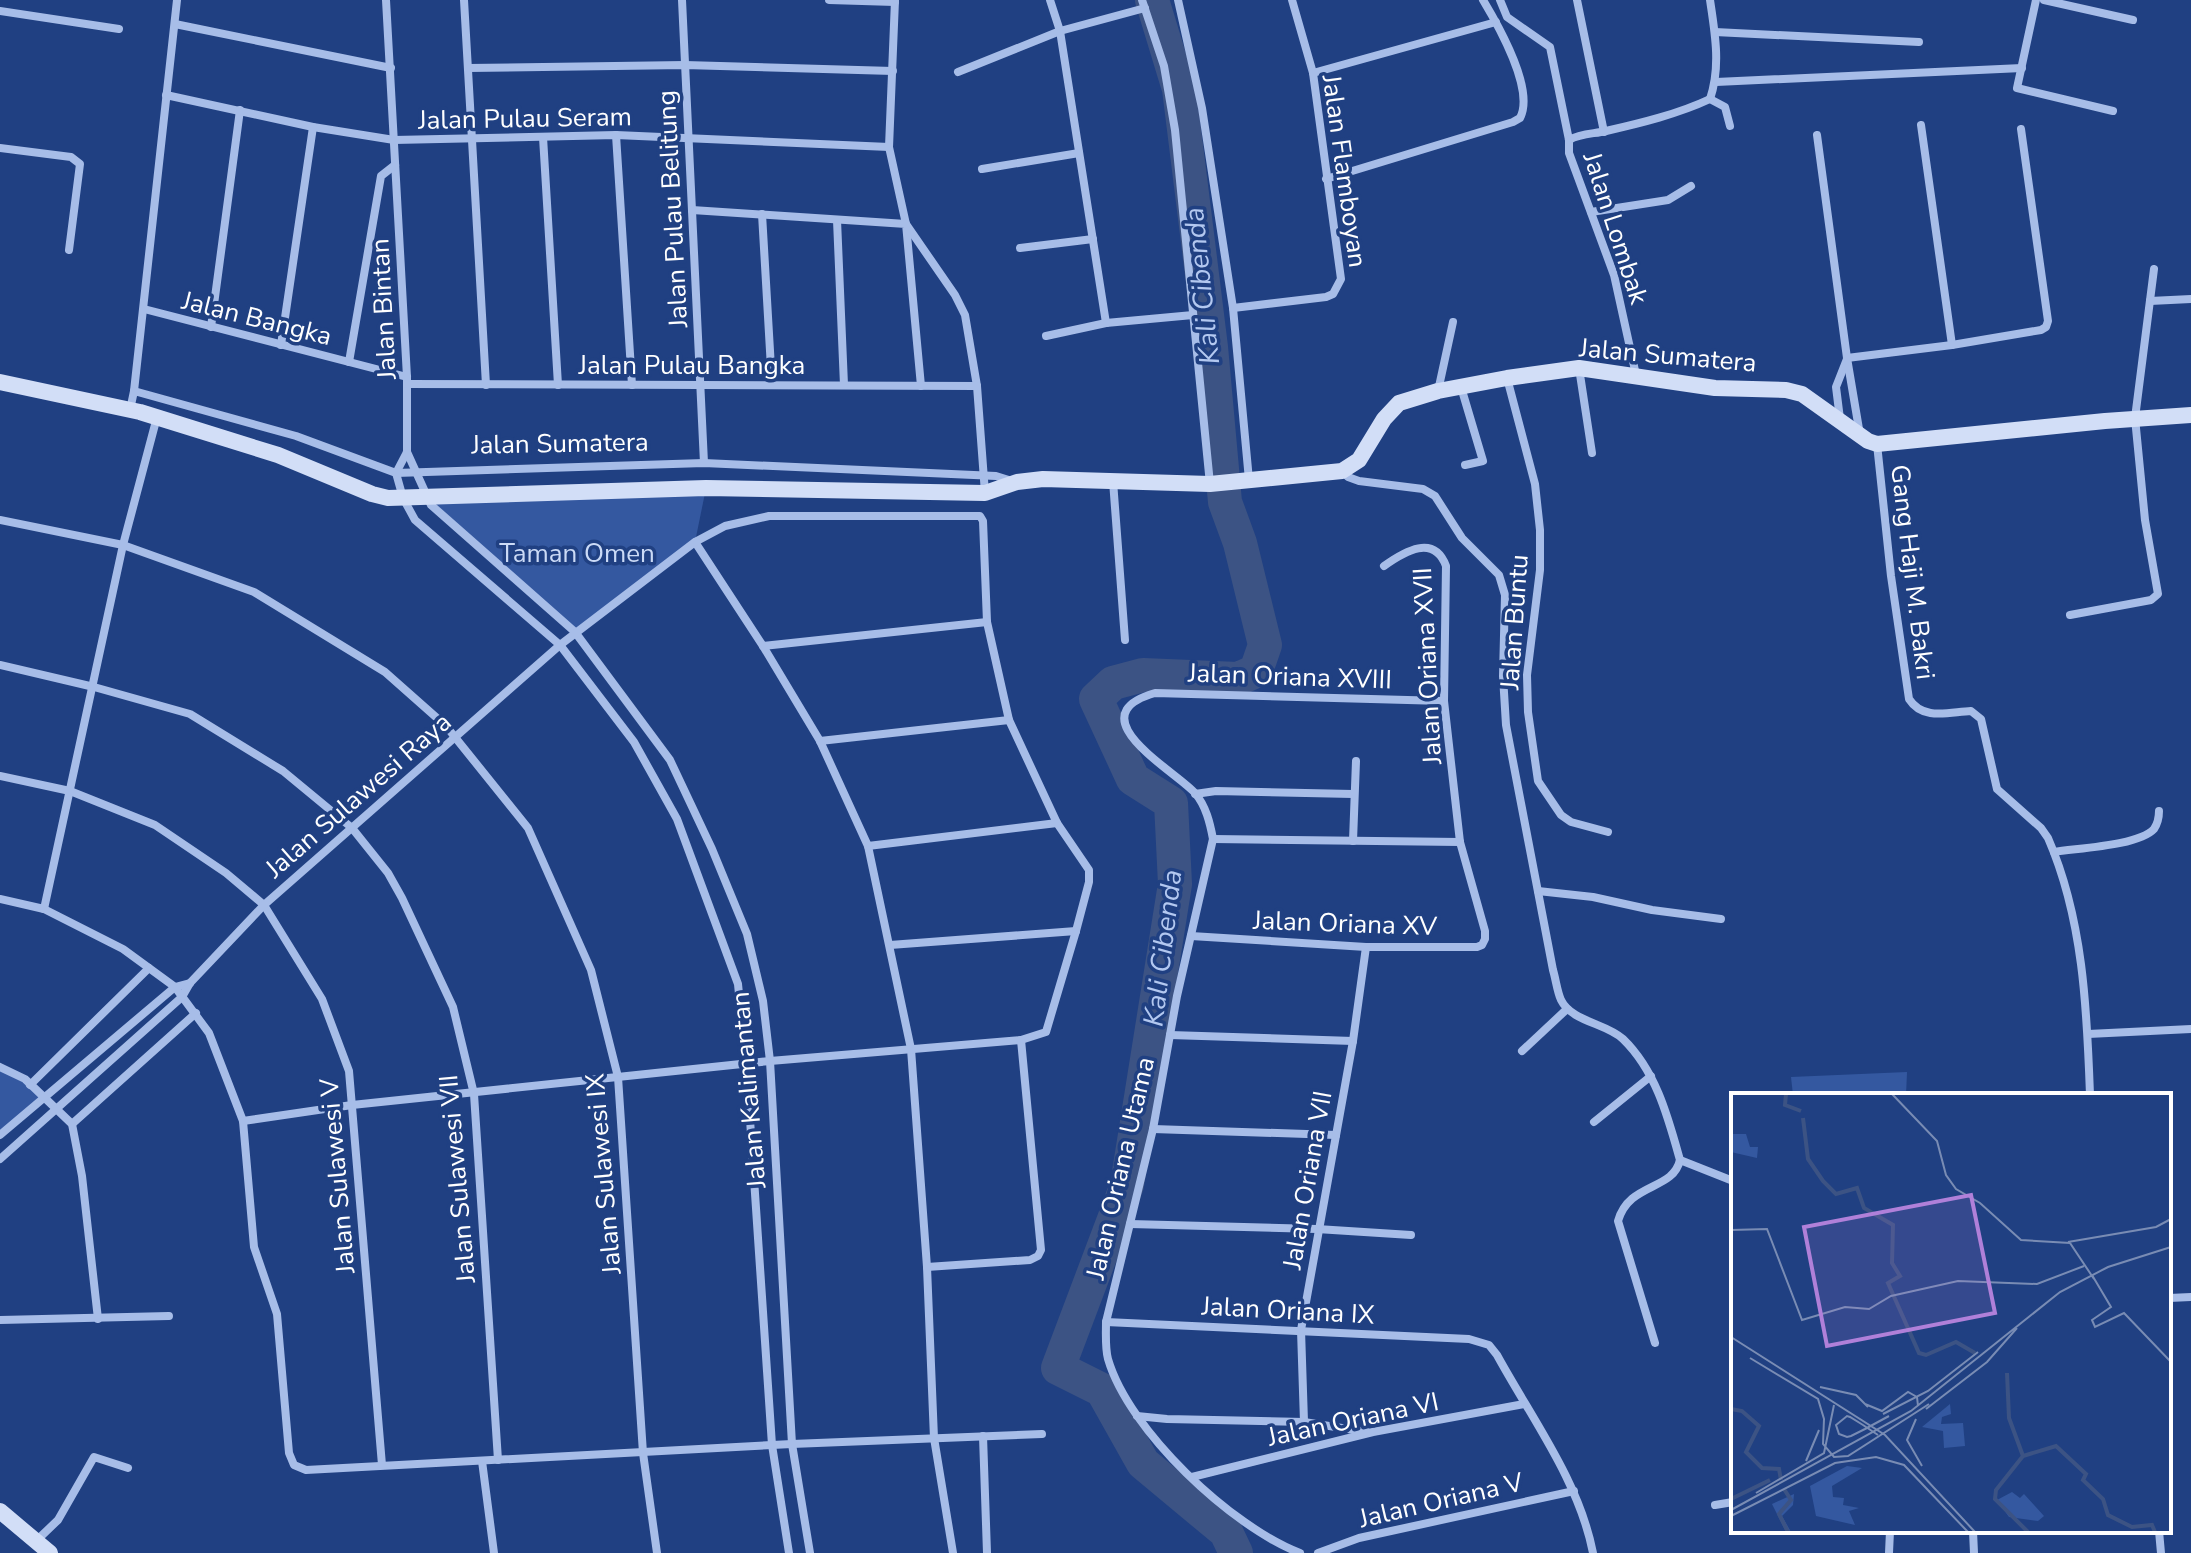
<svg xmlns="http://www.w3.org/2000/svg" width="2191" height="1553" font-family="'Nunito Sans',sans-serif">
	<style>
		.green { fill: #3458a0 }
		.lines { fill: none; stroke-linecap: round; stroke-linejoin: round }
		.river { stroke: #3c5384; stroke-width: 34 }
		.street { stroke: #a7bde8; stroke-width: 8 }
		.secondary { stroke: #d2def7; stroke-width: 16 }
		.labels { text-anchor: middle; stroke-width: 7; stroke-linejoin: round; paint-order: stroke }
		.street-label { font-size: 26px; fill: #fff; stroke: #204082 }
		.park-label { font-size: 26px; fill: #cbdaf6; stroke: #204082 }
		.water-label { font-size: 28px; font-style: italic; fill: #b3c8f0; stroke: #204082 }
		.inset-river { fill: none; stroke: #3c5384; stroke-width: 4 }
		.inset-road { fill: none; stroke: #798cb4; stroke-width: 2 }
		.view { fill: #b080d9; fill-opacity: 0.15; stroke: #b080d9; stroke-width: 4 }
		.inset-edge { fill: none; stroke: #fff; stroke-width: 4 }
	</style>
	<rect width="100%" height="100%" fill="#204082"/>
	<g class="green">
		<path d="M706,488L695,542L575,632L427,496Z"/>
		<path d="M0,1067L25,1079L44,1097L0,1135Z"/>
		<path d="M1907,1072L1906,1095H1793L1791,1077Z"/>
	</g>
	<g class="lines">
		<path class="river" d="M1152,0L1179,89L1211,347L1225,502L1240,543L1265,645L1256,671L1238,679L1143,675L1113,683L1096,699L1133,779L1171,803L1175,884L1127,1185L1058,1368L1102,1390L1143,1463L1226,1532L1236,1553"/>
		<g class="street">
			<path d="M386,0L407,377V452L396,473L403,498L415,520L560,645L634,742L677,819L738,984L747,1075L772,1445L789,1553"/>
			<path d="M464,0L486,385"/>
			<path d="M682,0L704,463"/>
			<path d="M829,0L895,2"/>
			<path d="M895,0L889,147L906,224L955,295L965,315L977,386L985,493"/>
			<path d="M1050,0L1060,31L1106,323"/>
			<path d="M1142,0L1164,66L1175,130L1210,484"/>
			<path d="M1178,0L1202,108L1233,308L1249,480"/>
			<path d="M1500,0L1507,17L1550,47L1569,140V153L1614,275L1636,375"/>
			<path d="M1577,0L1604,132"/>
			<path d="M1710,0C1715,33 1721,67 1710,99"/>
			<path d="M2036,0L2017,88L2113,111"/>
			<path d="M2044,0L2133,20"/>
			<path d="M0,11L119,29"/>
			<path d="M175,24L391,68"/>
			<path d="M1715,32L1919,42"/>
			<path d="M468,68L685,65L893,71"/>
			<path d="M958,72L1060,31L1145,8"/>
			<path d="M1313,73L1496,22"/>
			<path d="M1716,82L2022,68"/>
			<path d="M166,95L313,127L394,140L616,135L889,147"/>
			<path d="M1710,99L1725,107L1730,126"/>
			<path d="M1921,125L1952,345"/>
			<path d="M616,135L632,385"/>
			<path d="M1817,135L1847,358L1860,435"/>
			<path d="M543,137L558,385"/>
			<path d="M1569,140C1581,133 1594,134 1606,131C1641,123 1678,114 1710,99"/>
			<path d="M0,148L71,157L80,164L69,250"/>
			<path d="M982,169L1079,153"/>
			<path d="M1326,179L1513,122L1520,118C1535,90 1498,25 1483,0"/>
			<path d="M692,210L906,224L921,386"/>
			<path d="M1591,212L1668,200L1691,186"/>
			<path d="M762,214L772,385"/>
			<path d="M837,220L844,385"/>
			<path d="M1020,248L1093,239"/>
			<path d="M2150,301L2191,299"/>
			<path d="M1233,308L1326,297L1333,294L1341,279L1313,73L1292,0"/>
			<path d="M144,309L407,377"/>
			<path d="M211,327L240,110"/>
			<path d="M1046,336L1106,323L1193,315"/>
			<path d="M281,345L313,127"/>
			<path d="M1847,358L1952,345L2041,330L2046,327L2048,321L2021,129"/>
			<path d="M349,362L381,176L395,165"/>
			<path d="M1579,368L1592,453"/>
			<path d="M1507,378L1535,484L1540,530V570L1527,675L1528,712L1538,781L1561,815L1571,822L1608,832"/>
			<path d="M407,384L977,386"/>
			<path d="M1461,387L1483,461L1465,465"/>
			<path d="M134,391L177,0"/>
			<path d="M1438,391L1453,322"/>
			<path d="M130,410L134,391L296,436L396,473L704,463L996,476L1012,481"/>
			<path d="M1840,419L1836,387L1847,359"/>
			<path d="M1877,444L1891,576L1909,699C1923,721 1949,712 1971,711L1981,719L1997,789L2041,828L2048,838C2083,918 2087,1009 2090,1095"/>
			<path d="M407,452L431,505L575,632L670,760L712,849L747,934L763,1001L770,1061L792,1444L810,1553"/>
			<path d="M1342,471L1348,477L1359,481L1423,489L1435,496L1462,538L1499,575L1505,595L1503,676L1506,725L1553,970C1556,980 1557,991 1561,1000C1572,1022 1606,1023 1623,1039C1656,1071 1668,1117 1680,1160C1673,1191 1629,1182 1618,1221L1655,1343"/>
			<path d="M1113,481L1125,640"/>
			<path d="M0,520L123,545L254,592L385,672L446,726L528,828L591,970L618,1077L643,1453L657,1553"/>
			<path d="M695,542L763,646L820,741L868,846L911,1049L927,1267L934,1438L953,1553"/>
			<path d="M2070,615L2151,600L2158,594L2145,520L2135,418L2154,269"/>
			<path d="M763,646L987,622"/>
			<path d="M0,665L94,687L190,714L283,771L352,828L388,873L402,898L453,1007L474,1094L498,1460"/>
			<path d="M820,741L1009,720"/>
			<path d="M0,776L70,791L155,825L226,873L264,905L322,999L349,1071L382,1465"/>
			<path d="M1195,794L1216,791L1353,794"/>
			<path d="M1213,839L1460,842"/>
			<path d="M1353,841L1356,761"/>
			<path d="M868,846L1057,823"/>
			<path d="M2054,852C2078,848 2138,846 2154,829C2158,823 2159,817 2159,811"/>
			<path d="M1538,891L1593,897L1652,910L1721,919"/>
			<path d="M0,899L44,909L123,949L175,987L209,1033L243,1121L254,1247L277,1314L289,1453L294,1465L306,1470L792,1444L1042,1434"/>
			<path d="M44,909L123,545L157,417"/>
			<path d="M1191,936L1366,947H1477L1482,945L1485,939V931L1460,842L1444,701L1446,566C1434,534 1405,551 1384,566"/>
			<path d="M890,945L1076,931"/>
			<path d="M2088,1034L2191,1029"/>
			<path d="M1170,1035L1353,1041"/>
			<path d="M1522,1051L1567,1009"/>
			<path d="M0,1067L25,1079L72,1124L82,1176L98,1319"/>
			<path d="M30,1085L149,968"/>
			<path d="M1594,1122L1651,1076"/>
			<path d="M72,1124L196,1013"/>
			<path d="M1153,1129L1336,1135"/>
			<path d="M0,1135L175,987L190,983"/>
			<path d="M0,1159L182,997L190,983L264,905L560,645L695,542L725,526L769,516H980L983,521L987,622L1009,720L1057,823L1089,870V882L1076,931L1046,1032L1021,1040L770,1061L352,1105L243,1121"/>
			<path d="M1680,1160L1733,1181"/>
			<path d="M1130,1224L1317,1229L1411,1235"/>
			<path d="M927,1267L1030,1260L1038,1256L1041,1250L1021,1040"/>
			<path d="M2169,1298L2191,1297"/>
			<path d="M0,1320L169,1316"/>
			<path d="M1106,1322L1469,1339L1489,1345L1497,1355C1532,1419 1579,1481 1593,1553"/>
			<path d="M1137,1416L1167,1419L1304,1422L1367,1432"/>
			<path d="M1304,1422L1301,1330L1353,1041L1366,947"/>
			<path d="M983,1436L987,1553"/>
			<path d="M482,1461L494,1553"/>
			<path d="M1192,1477L1373,1432L1524,1404"/>
			<path d="M1715,1505L1733,1502"/>
			<path d="M1973,1531L1974,1553"/>
			<path d="M2159,1531L2161,1553"/>
			<path d="M36,1541L58,1520L94,1457L128,1468"/>
			<path d="M1300,1553C1232,1527 1129,1431 1108,1359C1105,1348 1106,1334 1106,1322L1153,1129L1177,996L1213,839C1210,823 1206,806 1195,793C1174,770 1075,716 1155,693L1444,701"/>
			<path d="M1318,1553L1359,1538L1574,1491"/>
			<path d="M1889,1553L1890,1531"/>
		</g>
		<g class="secondary">
			<path d="M0,382L140,412L278,455L372,494L388,498L706,488L985,493L1017,482L1043,479L1210,484L1342,471L1359,460L1384,419L1399,403L1438,391L1507,378L1579,368L1715,388L1786,390L1802,394L1868,441L1877,444L2105,421L2191,415"/>
			<path d="M0,1511L50,1553"/>
		</g>
	</g>
	<g class="labels">
		<g class="street-label">
			<text transform="translate(525 118) rotate(-1)" y="9">Jalan Pulau Seram</text>
			<text transform="translate(1345 171) rotate(82)" y="9">Jalan Flamboyan</text>
			<text transform="translate(672 209) rotate(-93)" y="9">Jalan Pulau Belitung</text>
			<text transform="translate(1616 228) rotate(72)" y="9">Jalan Lombak</text>
			<text transform="translate(383 309) rotate(-93)" y="9">Jalan Bintan</text>
			<text transform="translate(257 318) rotate(14)" y="9">Jalan Bangka</text>
			<text transform="translate(1668 355) rotate(5)" y="9">Jalan Sumatera</text>
			<text x="692" y="374">Jalan Pulau Bangka</text>
			<text transform="translate(560 443) rotate(-1)" y="9">Jalan Sumatera</text>
			<text transform="translate(1913 572) rotate(83)" y="9">Gang Haji M. Bakri</text>
			<text transform="translate(1514 622) rotate(-86)" y="9">Jalan Buntu</text>
			<text transform="translate(1427 666) rotate(-93)" y="9">Jalan Oriana XVII</text>
			<text transform="translate(1290 676) rotate(2)" y="9">Jalan Oriana XVIII</text>
			<text transform="translate(358 795) rotate(-41)" y="9">Jalan Sulawesi Raya</text>
			<text transform="translate(1345 923) rotate(2)" y="9">Jalan Oriana XV</text>
			<text transform="translate(748 1090) rotate(-95)" y="9">Jalan Kalimantan</text>
			<text transform="translate(1120 1168) rotate(-77)" y="9">Jalan Oriana Utama</text>
			<text transform="translate(603 1174) rotate(-95)" y="9">Jalan Sulawesi IX</text>
			<text transform="translate(337 1176) rotate(-95)" y="9">Jalan Sulawesi V</text>
			<text transform="translate(457 1179) rotate(-95)" y="9">Jalan Sulawesi VII</text>
			<text transform="translate(1307 1180) rotate(-80)" y="9">Jalan Oriana VII</text>
			<text transform="translate(1288 1310) rotate(3)" y="9">Jalan Oriana IX</text>
			<text transform="translate(1353 1419) rotate(-12)" y="9">Jalan Oriana VI</text>
			<text transform="translate(1441 1500) rotate(-13)" y="9">Jalan Oriana V</text>
		</g>
		<g class="park-label">
			<text x="577" y="562">Taman Omen</text>
		</g>
		<g class="water-label">
			<text transform="translate(1201 286) rotate(-96)" y="10">Kali Cibenda</text>
			<text transform="translate(1162 948) rotate(-83)" y="10">Kali Cibenda</text>
		</g>
	</g>
	<g transform="translate(1731 1093)">
		<rect width="440" height="440" fill="#204082"/>
		<path d="M2,41H15L19,54H27L26,65L0,59ZM219,311L220,321L211,324L210,331L232,330L234,353L213,355L212,338L191,334ZM116,373L131,375L101,393L102,404L113,405L112,412L128,415L118,418L124,432L85,423L79,393ZM281,399L289,405L293,401L313,423L307,428L278,424L266,407ZM63,401L62,412L51,423L60,439H55L41,411Z" fill="#3458a0"/>
		<path class="inset-river" d="M55,1L54,12L70,18M72,25L77,66L92,88L105,101L126,95L133,115L162,132L161,170L169,183L157,190L188,260L195,262L225,249L244,260M276,280L278,325L292,363M0,316L11,318L28,333L15,359L31,375L48,376L50,387M53,396L60,407L48,421L57,439M0,406L39,387M297,439L264,406L265,397L292,363L325,353L355,381L352,387L372,406L377,422L401,434L421,432L424,439"/>
		<path class="inset-road" d="M161,1L206,48L215,82L225,96L249,110L290,147L339,150L363,186M0,137L36,136L71,227L114,214L138,216L160,203L227,188L306,191L353,173M337,149L425,134L440,126M361,182L380,214L361,227L364,234L393,220L440,269M0,244L154,342L244,439M19,265L87,306L93,326L92,351L103,364L117,363L198,311M89,294L125,302L137,314M134,311L151,318L177,299L186,304L187,313M195,316L256,269L286,235M152,321L197,298L247,259M185,326L176,347L191,373M147,342L132,332L119,324L116,323L105,332L108,341L116,344L120,343L134,336L158,323M75,368L88,337M25,400L93,360L103,312M0,417L180,318L329,199L377,174L440,154M0,423L104,370L145,364L173,372L237,439"/>
		<path class="view" d="M240,102L264,220L96,253L73,134Z"/>
		<rect width="440" height="440" class="inset-edge"/>
	</g>
</svg>
